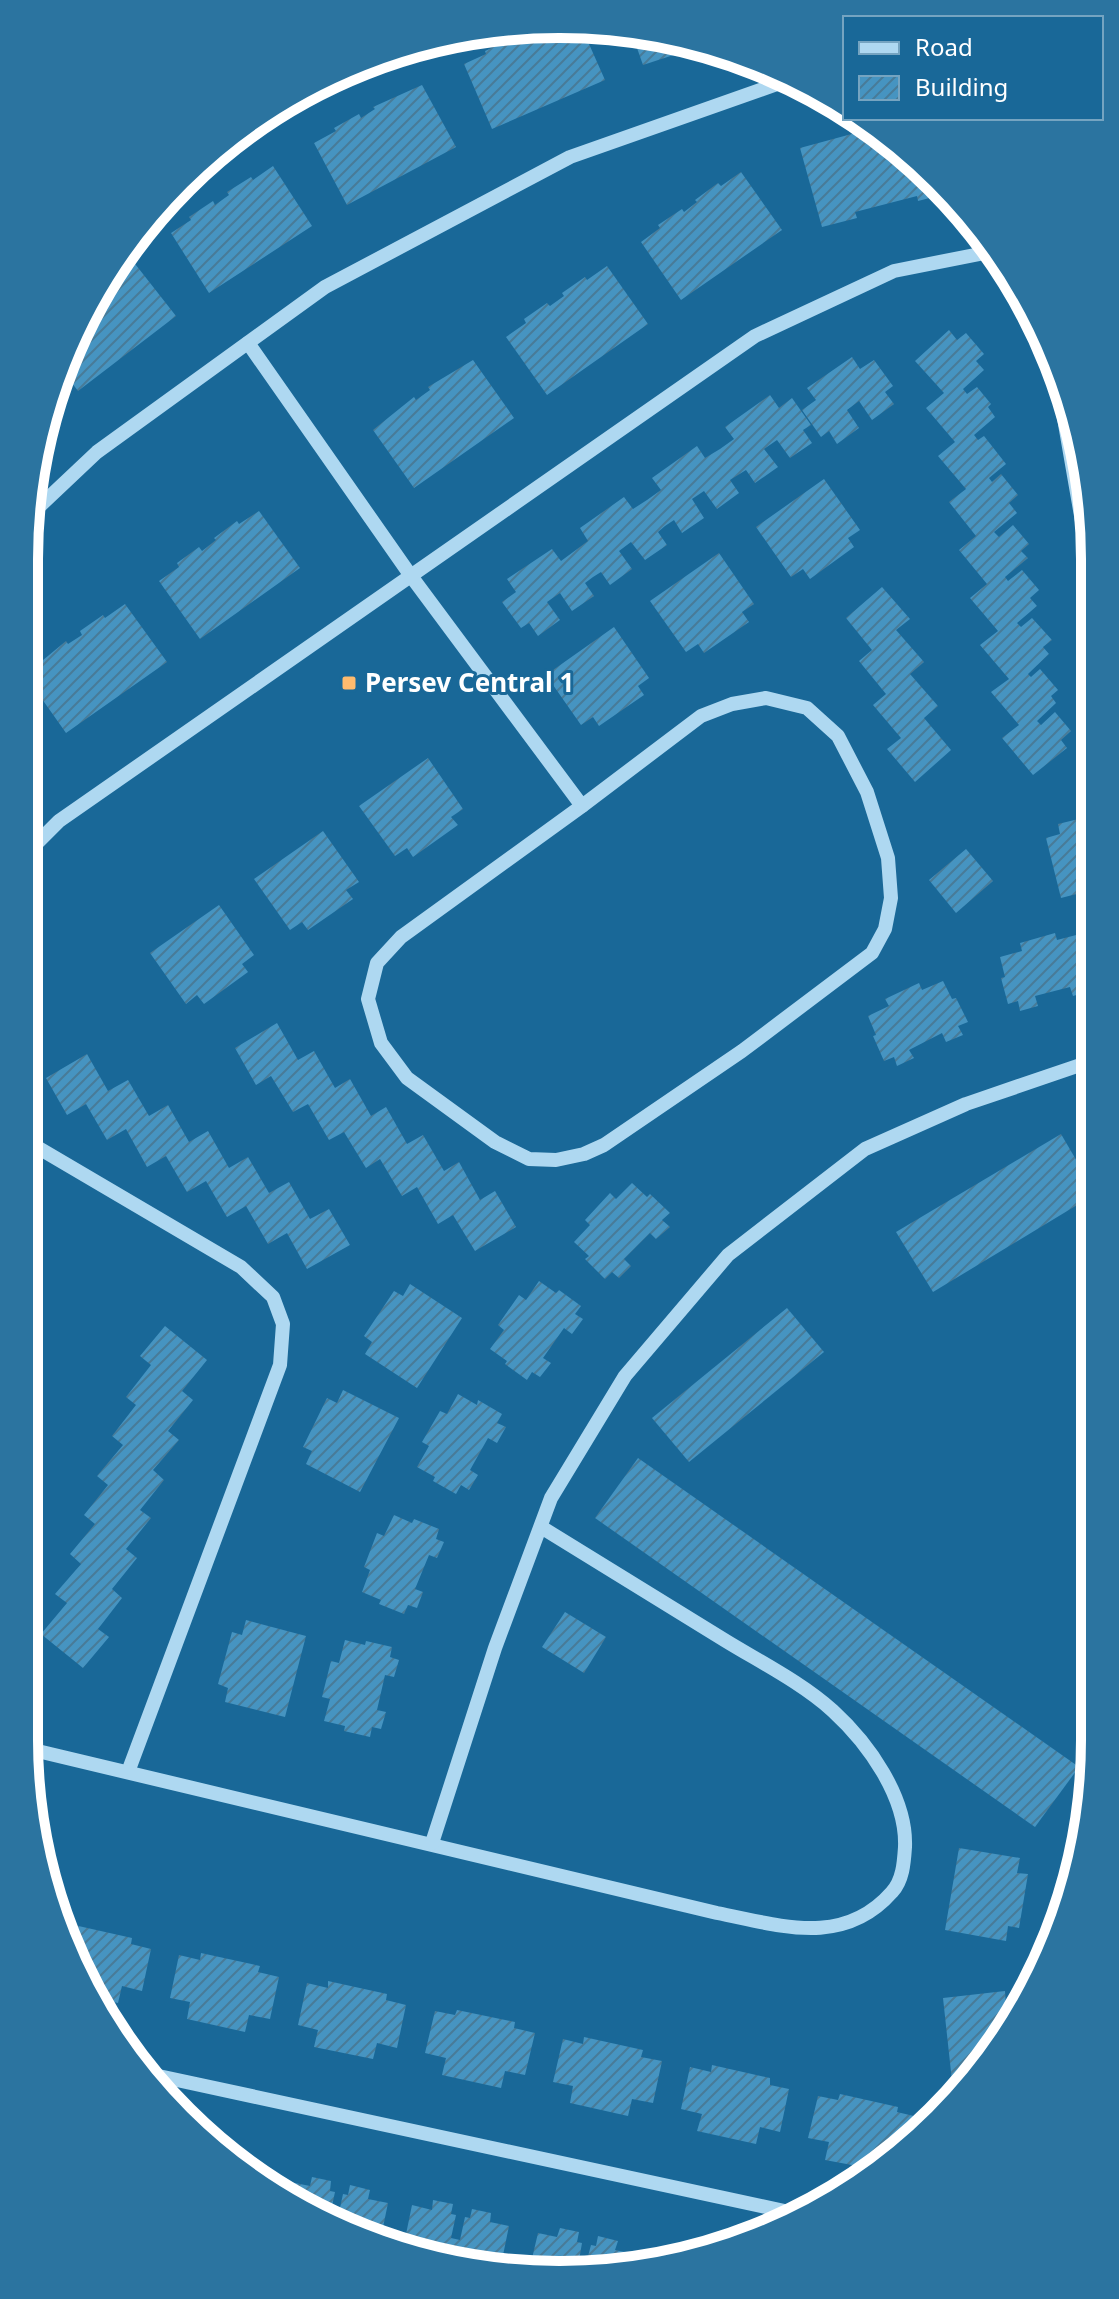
<svg xmlns="http://www.w3.org/2000/svg" width="1119" height="2299" font-family="'Noto Sans',sans-serif">
	<style>
		.building { fill: url(#building-hatch) }
		.lines { fill: none; stroke-linecap: round; stroke-linejoin: round }
		.minor { stroke: #aed8f1; stroke-width: 14 }
		.poi-dot { fill: #ffbb6e; stroke: #196898; stroke-width: 3 }
		.labels { text-anchor: middle; stroke-width: 6; stroke-linejoin: round; paint-order: stroke }
		.poi-label { font-size: 26px; font-weight: bold; fill: #fff; stroke: #196898; text-anchor: start }
		.rim { fill: none; stroke: #fff; stroke-width: 10 }
	</style>
	<defs>
		<pattern id="building-hatch" width="6" height="6" patternUnits="userSpaceOnUse" patternTransform="scale(2)"><rect width="6" height="6" fill="#4694c1"/><path d="M-1 1l2-2M0 6l6-6M5 7l2-2" fill="none" stroke="#487b98"/></pattern>
	</defs>
	<rect width="100%" height="100%" fill="#196898"/>
	<g class="building">
		<path d="M581,26L605,80L492,129L464,64L486,54L485,51L511,39L513,43L540,27Z"/>
		<path d="M631,31L698,42L704,45L643,65Z"/>
		<path d="M422,85L456,147L347,205L314,143L336,131L334,128L359,114L361,118L375,109L373,107Z"/>
		<path d="M870,129L912,157L945,194L918,201L917,196L855,212L857,218L822,227L800,148Z"/>
		<path d="M273,166L312,226L209,293L171,233L191,220L189,217L213,201L215,205L229,195L227,192L251,177L253,180Z"/>
		<path d="M741,172L782,230L681,300L641,242L660,228L658,225L682,209L684,212L697,202L695,200L718,183L721,186Z"/>
		<path d="M132,260L176,316L78,391L62,370L79,323L111,272L112,275Z"/>
		<path d="M607,266L648,324L547,395L506,337L526,323L524,319L547,303L550,306L564,296L562,293L585,277L587,280Z"/>
		<path d="M949,330L957,340L966,333L984,354L976,361L984,370L963,389L967,394L977,387L991,404L988,407L995,417L974,435L978,440L984,436L1006,464L989,478L992,482L1001,474L1018,495L1009,503L1017,513L994,532L999,537L1013,525L1029,544L1021,551L1028,558L1005,577L1008,581L1022,570L1039,590L1030,598L1037,606L1017,623L1021,627L1032,618L1052,640L1043,647L1049,654L1028,674L1031,677L1040,669L1058,690L1051,696L1056,703L1037,721L1041,725L1055,712L1071,731L1061,740L1067,748L1033,775L1002,738L1019,725L991,692L1009,679L980,645L998,631L970,598L987,584L959,550L976,536L949,502L966,489L938,456L955,442L926,408L944,393L915,361Z"/>
		<path d="M852,357L860,369L874,360L893,386L885,392L894,404L872,420L859,401L847,410L859,428L837,444L829,431L821,437L802,410L816,400L807,388Z"/>
		<path d="M473,360L514,418L414,488L373,430L414,397L416,400L430,390L428,387Z"/>
		<path d="M770,395L779,408L792,398L811,425L803,430L812,443L790,458L777,440L764,449L778,467L755,483L746,470L730,480L739,493L717,509L704,491L692,499L704,518L682,533L674,520L665,526L658,532L667,545L645,560L631,542L619,551L632,569L610,585L601,572L593,577L585,583L594,596L572,611L560,593L547,602L560,620L538,636L529,623L521,628L502,602L516,592L507,579L552,549L561,561L588,541L580,528L624,497L633,509L647,500L661,490L652,478L697,446L705,458L720,449L734,439L725,427Z"/>
		<path d="M824,479L860,530L848,538L854,547L810,579L803,569L791,577L756,527Z"/>
		<path d="M259,511L300,568L200,639L159,581L179,567L177,563L199,547L202,551L216,540L214,538L237,521L239,524Z"/>
		<path d="M719,553L754,604L742,612L749,622L704,653L698,644L686,652L650,601Z"/>
		<path d="M882,587L910,619L896,630L924,662L910,674L938,706L924,718L951,750L915,782L887,749L901,738L873,705L886,694L859,661L872,650L846,618Z"/>
		<path d="M125,604L167,662L66,733L25,675L66,641L68,644L82,635L80,631L103,615L105,618Z"/>
		<path d="M614,627L649,678L638,686L644,695L599,726L593,717L581,725L546,675Z"/>
		<path d="M428,758L463,809L451,817L458,825L413,857L407,848L395,856L359,806Z"/>
		<path d="M1091,816L1092,890L1061,898L1046,838L1060,834L1058,824Z"/>
		<path d="M323,831L359,882L346,890L353,899L308,930L302,922L290,930L254,879Z"/>
		<path d="M966,849L993,881L956,913L929,880Z"/>
		<path d="M219,905L254,955L242,964L248,972L204,1004L197,995L186,1004L150,953Z"/>
		<path d="M1055,933L1057,940L1080,934L1086,954L1089,953L1092,961V980L1088,982L1090,991L1073,996L1070,987L1035,996L1038,1006L1020,1011L1018,1001L1008,1004L1001,978L1005,977L1000,957L1022,951L1020,943Z"/>
		<path d="M943,981L952,999L956,998L968,1022L958,1026L963,1035L946,1042L942,1033L909,1050L914,1058L897,1066L894,1057L884,1061L873,1036L876,1035L868,1016L889,1006L885,999L919,983L922,990Z"/>
		<path d="M277,1023L298,1060L314,1051L335,1088L350,1079L371,1116L386,1107L407,1144L423,1135L444,1171L459,1162L480,1200L495,1191L516,1227L475,1251L453,1215L438,1224L417,1187L402,1196L380,1159L366,1168L344,1132L329,1140L308,1104L293,1112L271,1076L256,1085L235,1048Z"/>
		<path d="M87,1054L108,1091L128,1080L149,1116L168,1105L189,1142L208,1131L229,1168L248,1157L269,1193L289,1182L310,1219L329,1209L350,1245L307,1269L287,1233L268,1244L246,1206L227,1217L206,1181L187,1192L166,1156L147,1167L126,1129L107,1140L86,1104L67,1115L46,1078Z"/>
		<path d="M1061,1134L1092,1187V1196L933,1292L896,1232Z"/>
		<path d="M632,1183L647,1197L650,1194L670,1213L662,1220L670,1227L656,1239L650,1233L624,1259L631,1266L619,1278L612,1272L605,1279L585,1259L589,1256L574,1242L590,1225L585,1220L610,1193L616,1199Z"/>
		<path d="M539,1281L556,1293L559,1290L581,1306L575,1314L583,1319L572,1334L564,1328L543,1358L551,1363L540,1377L532,1372L527,1380L505,1364L507,1361L490,1349L504,1330L498,1325L519,1295L526,1300Z"/>
		<path d="M410,1284L462,1318L417,1388L365,1354L372,1342L364,1336L394,1291L403,1296Z"/>
		<path d="M787,1308L824,1352L689,1462L652,1418Z"/>
		<path d="M165,1326L207,1360L182,1391L193,1400L168,1431L179,1440L153,1470L164,1480L140,1510L151,1518L126,1549L137,1558L112,1589L122,1598L98,1629L109,1637L83,1668L41,1634L67,1603L55,1594L81,1564L70,1554L95,1524L84,1515L108,1485L97,1476L123,1445L112,1436L136,1405L126,1397L151,1365L140,1356Z"/>
		<path d="M343,1390L399,1418L360,1492L306,1464L312,1451L303,1447L327,1398L337,1403Z"/>
		<path d="M458,1394L477,1405L478,1400L502,1414L497,1423L506,1427L497,1443L488,1438L470,1470L478,1475L469,1490L461,1485L456,1494L433,1481L435,1477L417,1467L429,1446L422,1442L440,1411L447,1414Z"/>
		<path d="M638,1458L1079,1767L1035,1827L595,1518Z"/>
		<path d="M394,1515L412,1523L414,1519L439,1529L436,1539L444,1542L437,1558L429,1555L415,1589L423,1592L417,1608L408,1605L404,1614L379,1604L381,1600L362,1592L370,1570L364,1567L377,1533L384,1536Z"/>
		<path d="M565,1612L606,1637L584,1673L542,1647Z"/>
		<path d="M246,1620L306,1636L285,1717L225,1702L228,1688L218,1684L232,1632L242,1635Z"/>
		<path d="M345,1640L365,1645L366,1641L392,1647L390,1657L399,1660L394,1677L385,1675L377,1710L386,1712L381,1729L372,1727L370,1737L344,1731L345,1726L324,1721L330,1699L322,1697L331,1661L339,1663Z"/>
		<path d="M959,1848L1020,1858L1017,1873L1028,1874L1019,1928L1008,1926L1006,1941L945,1930Z"/>
		<path d="M74,1925L132,1938L131,1944L151,1949L142,1991L122,1986L118,2003L99,1999L62,1929L72,1931Z"/>
		<path d="M201,1953L260,1966L258,1972L279,1977L270,2019L249,2015L245,2032L187,2019L190,2002L170,1998L179,1955L200,1960Z"/>
		<path d="M328,1981L387,1994L386,2000L406,2005L397,2048L377,2043L373,2059L314,2047L318,2030L298,2025L307,1983L328,1988Z"/>
		<path d="M1005,1991L1006,2005L1017,2004V2007L966,2079L952,2081L943,1998Z"/>
		<path d="M457,2010L515,2022L514,2028L535,2033L525,2075L505,2071L501,2088L442,2075L446,2058L425,2053L435,2011L455,2015Z"/>
		<path d="M584,2037L643,2050L641,2057L662,2061L653,2103L632,2099L628,2116L570,2103L573,2086L553,2082L563,2039L583,2044Z"/>
		<path d="M712,2065L770,2078V2085L789,2089L780,2132L760,2127L756,2144L697,2131L702,2114L681,2109L690,2067L711,2072Z"/>
		<path d="M840,2094L898,2107L897,2112L918,2117L914,2136L868,2168L825,2160L829,2142L808,2138L818,2096L838,2100Z"/>
		<path d="M223,2154L246,2159L244,2169L228,2157Z"/>
		<path d="M312,2177L331,2181L330,2191L335,2192L330,2215L338,2217L343,2194L348,2195L350,2185L370,2190L368,2199L388,2203L381,2237L286,2199L290,2182L310,2186Z"/>
		<path d="M433,2200L453,2204L451,2214L456,2215L451,2238L460,2240L465,2217L470,2218L472,2209L491,2213L490,2222L509,2226L501,2265L489,2262V2266L455,2265L456,2255L448,2254L446,2262L414,2249L415,2246L404,2244L412,2205L432,2210Z"/>
		<path d="M560,2228L579,2232L577,2242L582,2243L578,2266L585,2268L591,2245L596,2246L598,2236L618,2241L615,2250L635,2254L632,2270L530,2267L538,2233L557,2237Z"/>
	</g>
	<g class="lines">
		<g class="minor">
			<path d="M248,343L411,576L582,806"/>
			<path d="M1054,361L1091,573"/>
			<path d="M26,519L97,452L325,287L570,157L794,78"/>
			<path d="M766,698L807,708L838,736L867,792L888,858L891,898L885,929L872,953L742,1051L604,1145L584,1154L556,1160L529,1159L495,1142L407,1078L381,1043L368,999L377,963L401,937L582,806L701,716L732,704Z"/>
			<path d="M25,855L59,821L755,336L894,271L995,251"/>
			<path d="M25,1140L241,1267L273,1297L283,1324L280,1365L128,1772"/>
			<path d="M25,1748L717,1913C779,1925 843,1948 892,1892C903,1880 904,1862 905,1847C907,1797 868,1743 833,1711C802,1683 762,1663 726,1641C665,1603 603,1565 541,1527"/>
			<path d="M432,1843L495,1648L551,1498L625,1376L728,1255L865,1149L966,1104L1092,1061"/>
			<path d="M140,2072L803,2215"/>
		</g>
	</g>
	<rect class="poi-dot" x="341" y="675" width="16" height="16" rx="4"/>
	<g class="labels">
		<g class="poi-label">
			<text x="365" y="692">Persev Central 1</text>
		</g>
	</g>
	<path d="M0 0H1119V2299H0ZM559 38H560A521 521 0 0 1 1081 559V1740A521 521 0 0 1 560 2261H559A521 521 0 0 1 38 1740V559A521 521 0 0 1 559 38Z" fill="#2b74a0" fill-rule="evenodd"/>
	<path class="rim" d="M559 38H560A521 521 0 0 1 1081 559V1740A521 521 0 0 1 560 2261H559A521 521 0 0 1 38 1740V559A521 521 0 0 1 559 38Z"/>
	<rect x="843" y="16" width="260" height="104" fill="#196898" stroke="#75a4c1" stroke-width="2"/>
	<rect x="859" y="42" width="40" height="12" fill="#aed8f1" stroke="#75a4c1" stroke-width="2"/>
	<text x="915" y="56" font-size="24" fill="#ffffff">Road</text>
	<rect x="859" y="76" width="40" height="24" fill="url(#building-hatch)" stroke="#75a4c1" stroke-width="2"/>
	<text x="915" y="96" font-size="24" fill="#ffffff">Building</text>
</svg>
